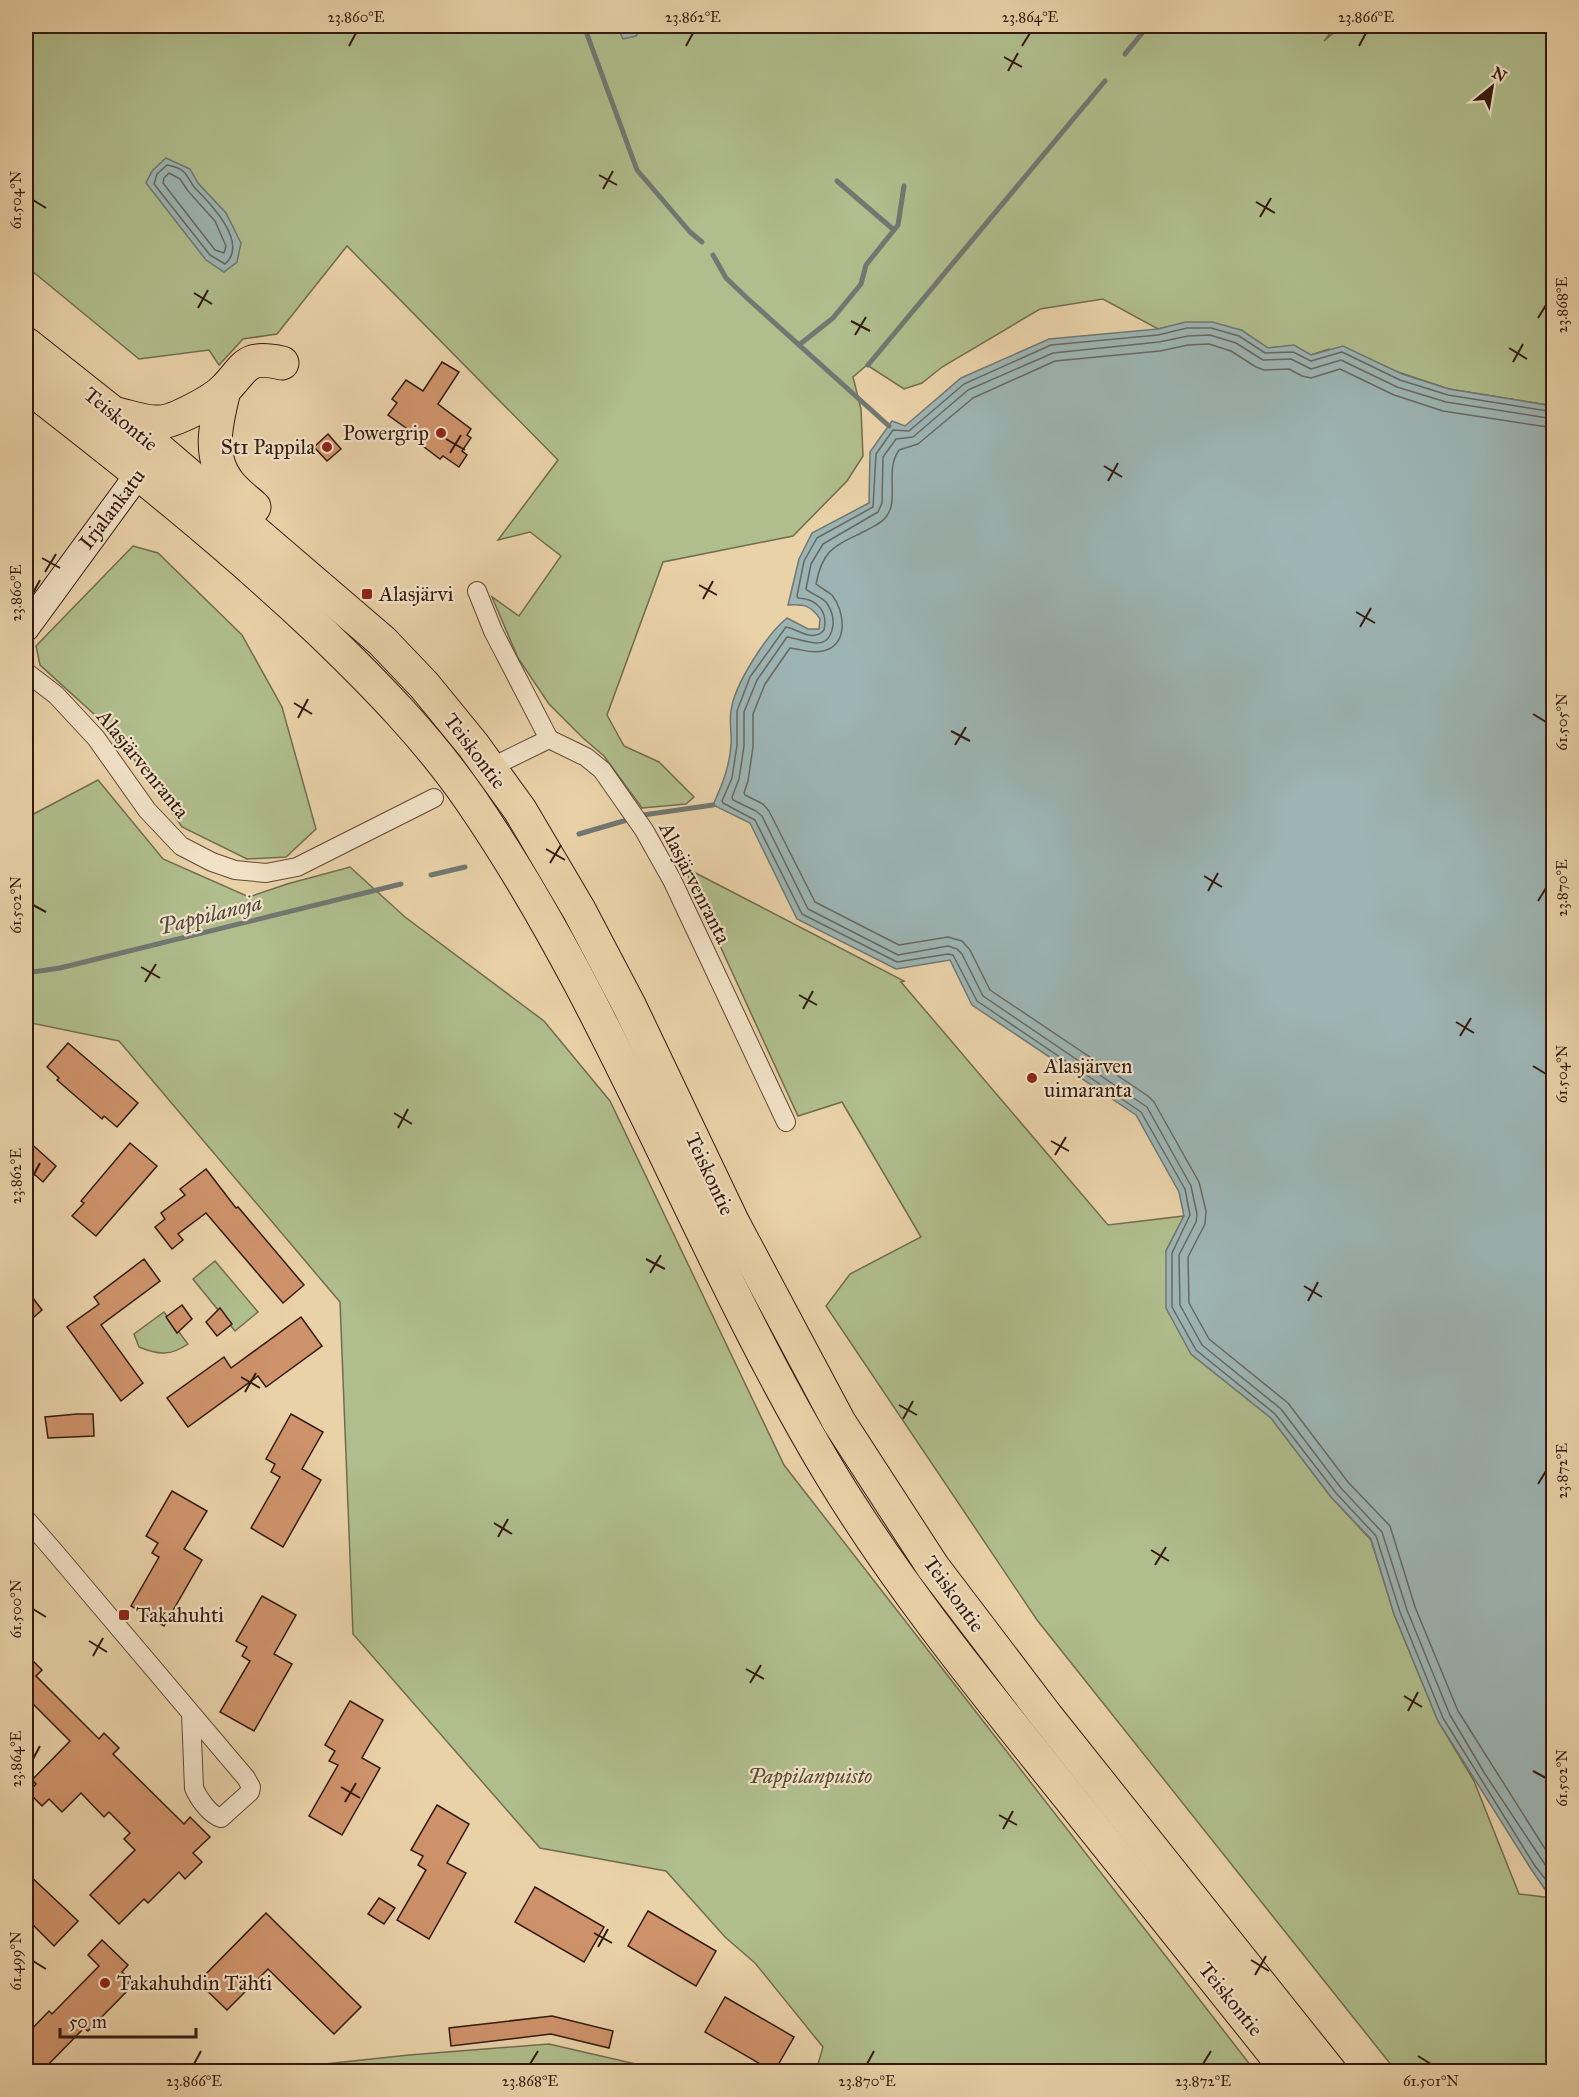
<svg xmlns="http://www.w3.org/2000/svg" width="1579" height="2097" font-family="'IM FELL Great Primer',serif">
	<style>
		.green { fill: #b0bd8c; stroke: #726c4e; stroke-width: 1.5 }
		.water { fill: #9cb4b3; stroke: #727772; stroke-width: 1.5 }
		.lines { fill: none; stroke-linecap: round; stroke-linejoin: round }
		.shore { stroke: #686862; stroke-width: 1.5 }
		.stream { stroke: #727772; stroke-width: 5 }
		.building { fill: #cf936b; stroke: #341b10; stroke-width: 1.5 }
		.street-casing { stroke: #614836; stroke-width: 20 }
		.secondary-casing { stroke: #341b10; stroke-width: 28 }
		.highway-casing { stroke: #341b10; stroke-width: 35 }
		.street { stroke: #f1e1c6; stroke-width: 18 }
		.secondary { stroke: #f1e1c6; stroke-width: 26 }
		.highway { stroke: #e9d1a8; stroke-width: 33 }
		.ticks { fill: none; stroke: #341b10; stroke-width: 2 }
		.poi-dot { fill: #8f2418; stroke: #f1e1c6; stroke-width: 2 }
		.labels { text-anchor: middle; stroke-width: 4.5; stroke-linejoin: round; paint-order: stroke }
		.street-label { font-size: 21px; fill: #341b10; stroke: #f1e1c6 }
		.poi-label { font-size: 21px; fill: #341b10; stroke: #f1e1c6; text-anchor: start }
		.park-label { font-size: 21px; font-style: italic; fill: #594c35; stroke: #f1e1c6 }
		.water-label { font-size: 22px; font-style: italic; fill: #534941; stroke: #f1e1c6 }
		.neatline { fill: none; stroke: #341b10; stroke-width: 2 }
		.ticks-label { font-size: 15px; text-anchor: middle; fill: #341b10 }
	</style>
	<rect width="100%" height="100%" fill="#e9d1a8"/>
	<filter id="stains"><feTurbulence type="fractalNoise" baseFrequency=".00333" numOctaves="4"/><feColorMatrix values="0 0 0 0 .2 0 0 0 0 .09 0 0 0 0 .02 0 0 0 .5 -.17"/></filter>
	<radialGradient id="worn" r=".72"><stop offset=".6" stop-color="#630" stop-opacity="0"/><stop offset="1" stop-color="#630" stop-opacity=".3"/></radialGradient>
	<g class="green">
		<path d="M26,26H1336L1324,41L1342,26H1553V406L1449,389L1329,349L1311,355L1294,346L1268,348L1241,330L1184,323L1158,329L1103,299L1040,309L942,367L922,383L904,389L867,365L853,377L861,409L863,456L847,481L793,536L663,562L607,715L624,746L659,762L694,797L686,804L642,808L604,756L583,738L549,704L518,658L492,597L519,616L561,556L530,532L498,540L558,460L347,246L277,334L243,339L219,365L209,350L139,359L26,266Z"/>
		<path d="M133,546L158,553L242,635L282,707L316,829L286,857L247,859L182,827L116,734L40,665L36,646Z"/>
		<path d="M98,780L163,859L249,897L287,884L350,867L405,917L544,1021L610,1101L784,1465L1255,2071H816L823,2047L755,1963L725,1937L666,1871L540,1848L353,1634L340,1302L119,1041L26,1022V818Z"/>
		<path d="M684,867L904,981L901,982L1108,1225L1184,1216L1166,1251L1191,1354L1271,1418L1331,1497L1371,1540L1394,1614L1438,1721L1474,1781L1519,1894L1552,1898L1553,1901V2071H1396L1037,1620L826,1306L850,1274L921,1237L842,1102L798,1116Z"/>
		<path d="M215,1261L258,1312L235,1331L193,1279Z"/>
		<path d="M164,1312L188,1344C171,1356 158,1355 139,1347L134,1334Z"/>
		<path d="M549,2044L666,2071H259L409,2055Z"/>
	</g>
	<g class="water">
		<path d="M617,26H643L636,36L623,39Z"/>
		<path d="M166,158L190,169L198,183L226,213L241,243L237,262L224,272L206,260L146,183L152,171Z"/>
		<path d="M1186,322H1212L1241,330L1268,348L1294,345L1311,355L1343,346L1402,374L1449,389L1553,406V1901L1531,1869L1438,1721L1394,1614L1371,1539L1331,1497L1271,1418L1191,1354L1166,1308V1251L1184,1216L1179,1192L1136,1115L972,1005L950,960L896,969L797,919L750,823L713,805C722,785 730,766 731,744C732,733 729,722 731,711C734,685 767,634 787,618L808,629H819L820,619C811,605 803,604 788,605L799,559L812,533L869,503L870,452L892,421L905,426L961,378L1049,339L1158,329Z"/>
	</g>
	<g class="lines">
		<g class="shore">
			<path d="M167,165C173,166 180,168 184,172C189,177 191,184 195,188C211,204 249,243 225,264L210,255L154,184L157,174Z"/>
			<path d="M169,173L180,179L188,191L215,221L226,246L224,253L215,250L163,183L164,178Z"/>
			<path d="M1554,412L1448,395L1400,380L1342,352L1311,361L1293,352L1265,353L1239,336L1211,328H1187L1158,335L1051,345L964,384L909,431L893,430L876,454L873,507L817,538L804,561L797,596L798,598C818,599 828,612 824,630C813,643 798,629 786,627L750,677L737,711V745L732,778L722,801L723,803L755,820L802,914L897,962L948,954L953,955L977,1001L1141,1112L1185,1189L1190,1215L1172,1253V1307L1196,1350L1275,1414L1336,1493L1376,1536L1400,1612L1443,1718L1535,1866L1554,1890"/>
			<path d="M1554,419L1446,402L1397,387L1341,360L1311,369L1291,359L1263,360L1236,343L1210,335L1188,336L1159,342L1053,353L968,390L913,437L896,439L883,457L882,503L878,512L823,544L811,564L806,589C811,594 820,596 826,602C831,609 834,616 833,625C829,655 804,639 787,637L757,680L744,712V746L739,779L732,797L733,800L756,811L762,816L808,909L898,955L948,946L957,949L962,954L983,996L1147,1107L1191,1186L1197,1214L1196,1222L1179,1255L1180,1305L1202,1345L1281,1409L1341,1488L1382,1532L1407,1610L1450,1715L1485,1774L1554,1878"/>
			<path d="M1554,428L1443,411L1394,395L1340,369L1311,378L1302,376L1289,369L1264,370L1256,367L1231,351L1209,344L1188,345L1160,351L1055,361L973,398L918,444L899,450C884,471 900,500 886,517C882,523 874,526 867,530C836,546 823,547 816,584C821,588 827,591 832,595C845,611 849,645 823,651C811,654 801,649 790,648L765,684L753,714V747L748,781L744,793L745,795L763,804L769,811L815,902L899,945L948,937L962,941L970,950L990,990L1148,1096L1154,1102L1199,1182L1206,1211L1205,1224L1188,1257L1189,1303L1209,1339L1288,1403L1348,1482L1390,1526L1415,1607L1458,1711L1554,1863"/>
		</g>
		<g class="stream">
			<path d="M584,26L637,170L690,232L702,242"/>
			<path d="M1125,54L1148,26"/>
			<path d="M837,181L894,230"/>
			<path d="M713,255L726,278L747,298L889,426"/>
			<path d="M799,345L833,318L861,284L866,265L898,225L904,186"/>
			<path d="M868,365L1105,81"/>
			<path d="M643,815L713,805"/>
			<path d="M579,834L627,820"/>
			<path d="M431,875L465,867"/>
			<path d="M26,973L60,968L401,884"/>
		</g>
	</g>
	<g class="building">
		<path d="M442,362L459,372L438,404L471,429L467,435L471,438L462,451L467,455L459,467L443,456L440,459L415,440L417,436L388,415L397,403L392,399L406,380L423,391Z"/>
		<path d="M328,434L341,449L327,461L314,447Z"/>
		<path d="M68,1043L138,1103L117,1127L104,1116L102,1119L57,1080L59,1078L47,1067Z"/>
		<path d="M26,1139L56,1166L43,1182L26,1167Z"/>
		<path d="M130,1143L157,1166L96,1236L72,1216L84,1203L81,1201Z"/>
		<path d="M206,1169L236,1208L238,1207L304,1285L283,1303L206,1213L178,1234L183,1240L172,1249L155,1227L165,1219L161,1213L185,1195L180,1189Z"/>
		<path d="M144,1259L160,1281L101,1325L143,1383L121,1401L67,1327L99,1304L94,1297Z"/>
		<path d="M26,1289L42,1310L26,1324Z"/>
		<path d="M182,1305L192,1319L177,1333L166,1317Z"/>
		<path d="M220,1308L232,1324L217,1336L206,1322Z"/>
		<path d="M301,1317L322,1346L266,1387L258,1376L188,1427L167,1398L224,1357L231,1368Z"/>
		<path d="M77,1414H93L94,1436L48,1438L45,1417Z"/>
		<path d="M291,1414L323,1432L302,1469L321,1480L283,1547L251,1528L280,1477L271,1472L275,1464L266,1459Z"/>
		<path d="M172,1491L207,1511L184,1549L202,1560L164,1626L131,1606L159,1557L152,1553L158,1543L146,1536Z"/>
		<path d="M262,1596L296,1615L274,1654L292,1664L254,1731L220,1712L250,1661L242,1656L247,1647L236,1641Z"/>
		<path d="M26,1654L42,1670L36,1676L99,1739L104,1733L119,1748L113,1754L184,1824L190,1817L210,1837L193,1853L202,1862L185,1879L179,1872L148,1903L144,1899L119,1924L90,1895L135,1850L124,1839L130,1833L109,1812L104,1817L81,1793L62,1812L49,1799L42,1806L28,1792L36,1784L32,1780L70,1741L26,1697Z"/>
		<path d="M350,1701L383,1720L362,1758L380,1768L342,1835L309,1816L338,1765L329,1761L335,1751L325,1745Z"/>
		<path d="M437,1805L469,1824L447,1863L466,1873L429,1939L397,1920L426,1870L418,1865L423,1856L411,1850Z"/>
		<path d="M26,1872L78,1921L54,1946L26,1918Z"/>
		<path d="M535,1887L604,1927L584,1962L515,1922Z"/>
		<path d="M379,1898L395,1908L384,1924L368,1914Z"/>
		<path d="M648,1911L716,1951L696,1986L628,1946Z"/>
		<path d="M266,1913L361,2007L334,2034L268,1969L227,2010L198,1982Z"/>
		<path d="M102,1940L128,1965L122,1972L131,1980L125,1986L129,1989L88,2031L84,2028L41,2072H26V2035L49,2011L52,2014L99,1966L88,1955Z"/>
		<path d="M725,1997L794,2037L774,2072L705,2032Z"/>
		<path d="M552,2016L613,2031L609,2048L551,2034L451,2046L449,2028Z"/>
	</g>
	<g class="lines">
		<g class="street-casing">
			<g id="street">
				<path d="M477,591L493,631L549,739"/>
				<path d="M26,672L56,695L96,738L147,810L181,846L212,862L235,870L266,873L297,867L434,798"/>
				<path d="M504,761L549,739L586,757L602,770L644,830L672,880L786,1122"/>
				<path d="M26,1519L53,1550L246,1778L251,1787L250,1792L221,1818C210,1815 198,1798 194,1788L191,1713"/>
			</g>
		</g>
		<g class="secondary-casing">
			<path id="secondary" d="M26,628L148,461"/>
		</g>
		<g class="highway-casing">
			<g id="highway">
				<path d="M26,344L157,448L382,641L424,685L473,745L520,810L579,910L630,1007L733,1223L839,1422L933,1567L1047,1717L1330,2072"/>
				<path d="M26,385C127,463 227,543 321,632C375,684 427,737 470,799C616,1011 700,1258 833,1478C894,1578 968,1671 1041,1762C1123,1866 1206,1969 1289,2072"/>
				<path d="M224,390C217,420 207,454 227,481C234,491 245,499 254,507"/>
				<path d="M117,414C130,417 146,423 159,422C174,422 213,401 225,389C247,366 245,355 282,363"/>
			</g>
		</g>
		<use href="#street" class="street"/>
		<use href="#secondary" class="secondary"/>
		<use href="#highway" class="highway"/>
	</g>
	<path class="ticks" d="M349,46L356,33M686,46L693,33M1022,46L1030,33M1359,46L1366,33M1004,57L1022,67M1008,71L1018,53M599,175L617,185M603,189L613,171M33,200L46,208M1256,202L1275,213M1260,217L1271,198M194,293L212,304M198,308L208,290M1538,318L1546,305M851,321L870,331M855,335L866,317M1509,348L1527,359M1513,362L1523,344M446,439L465,450M450,453L461,435M1104,466L1122,477M1108,481L1118,463M42,558L60,568M45,572L56,554M699,585L717,595M33,593L40,580M703,599L713,581M1356,612L1375,623M1360,627L1371,608M294,703L312,714M1533,714L1546,722M298,718L308,699M951,731L970,741M955,745L966,727M546,849L565,860M550,863L561,845M1204,876L1222,887M1208,891L1218,873M1538,901L1546,888M33,905L46,912M141,967L160,978M145,982L156,964M799,995L817,1005M803,1009L813,991M1456,1022L1474,1033M1460,1036L1471,1018M1533,1066L1546,1074M394,1113L412,1124M398,1128L408,1109M1051,1141L1069,1151M1055,1155L1066,1137M33,1176L40,1163M646,1259L665,1269M650,1273L661,1255M1304,1286L1322,1297M1308,1301L1318,1282M241,1377L260,1388M245,1392L256,1373M899,1405L917,1415M903,1419L913,1401M1538,1484L1546,1471M494,1523L512,1534M498,1537L508,1519M1151,1550L1169,1561M1155,1565L1166,1547M33,1609L46,1617M89,1641L107,1652M93,1656L103,1638M746,1669L764,1679M750,1683L761,1665M1404,1696L1422,1707M1408,1711L1418,1692M33,1759L40,1746M1533,1771L1546,1778M341,1787L360,1798M345,1802L356,1783M999,1815L1017,1825M1003,1829L1013,1811M594,1933L612,1943M598,1947L608,1929M1251,1960L1269,1971M33,1961L46,1969M1255,1975L1266,1956M1418,2056L1431,2064M194,2064L201,2051M530,2064L538,2051M867,2064L874,2051M1203,2064L1211,2051"/>
	<g class="poi-dot">
		<circle cx="441" cy="433" r="6"/>
		<circle cx="327" cy="447" r="6"/>
		<rect x="361" y="588" width="12" height="12" rx="3"/>
		<circle cx="1032" cy="1078" r="6"/>
		<rect x="118" y="1609" width="12" height="12" rx="3"/>
		<circle cx="105" cy="1983" r="6"/>
	</g>
	<g class="labels">
		<g class="street-label">
			<text transform="translate(121 419) rotate(39)" y="7">Teiskontie</text>
			<text transform="translate(112 509) rotate(-53)" y="7">Irjalankatu</text>
			<text transform="translate(475 751) rotate(53)" y="7">Teiskontie</text>
			<text transform="translate(143 764) rotate(51)" y="7">Alasjärvenranta</text>
			<text transform="translate(695 883) rotate(63)" y="7">Alasjärvenranta</text>
			<text transform="translate(710 1174) rotate(65)" y="7">Teiskontie</text>
			<text transform="translate(954 1594) rotate(54)" y="7">Teiskontie</text>
			<text transform="translate(1231 1999) rotate(51)" y="7">Teiskontie</text>
		</g>
		<g class="poi-label">
			<text x="429" y="440" text-anchor="end">Powergrip</text>
			<text x="315" y="454" text-anchor="end">St1 Pappila</text>
			<text x="379" y="601">Alasjärvi</text>
			<text x="1044" y="1073">Alasjärven<tspan x="1044" dy="24">uimaranta</tspan></text>
			<text x="136" y="1622">Takahuhti</text>
			<text x="117" y="1990">Takahuhdin Tähti</text>
		</g>
		<g class="park-label">
			<text x="810" y="1783">Pappilanpuisto</text>
		</g>
		<g class="water-label">
			<text transform="translate(210 914) rotate(-14)" y="8">Pappilanoja</text>
		</g>
	</g>
	<rect width="1579" height="2097" fill="none" stroke="#e9d1a8" stroke-width="66"/>
	<g transform="translate(1492 87) rotate(30)" stroke="#f1e1c6" stroke-width="4.5" paint-order="stroke">
	<path d="M0-4.5L10 22L0 15L-10 22Z" fill="#341b10"/>
	<text y="-9" font-size="16" font-weight="bold" text-anchor="middle" fill="#341b10">N</text>
	</g>
	<path d="M60 2028v9h136v-9" fill="none" stroke="#341b10" stroke-width="3"/>
	<text x="69" y="2028" font-size="18" fill="#341b10" stroke="#f1e1c6" stroke-width="4.5" paint-order="stroke">50 m</text>
	<rect x="33" y="33" width="1513" height="2031" class="neatline"/>
	<g class="ticks-label">
		<text x="356" y="22">23.860°E</text>
		<text x="693" y="22">23.862°E</text>
		<text x="1030" y="22">23.864°E</text>
		<text x="1366" y="22">23.866°E</text>
		<text transform="translate(16 200) rotate(-90)" y="5">61.504°N</text>
		<text transform="translate(1562 305) rotate(-90)" y="5">23.868°E</text>
		<text transform="translate(16 593) rotate(-90)" y="5">23.860°E</text>
		<text transform="translate(1562 722) rotate(-90)" y="5">61.505°N</text>
		<text transform="translate(1562 888) rotate(-90)" y="5">23.870°E</text>
		<text transform="translate(16 905) rotate(-90)" y="5">61.502°N</text>
		<text transform="translate(1562 1074) rotate(-90)" y="5">61.504°N</text>
		<text transform="translate(16 1176) rotate(-90)" y="5">23.862°E</text>
		<text transform="translate(1562 1471) rotate(-90)" y="5">23.872°E</text>
		<text transform="translate(16 1609) rotate(-90)" y="5">61.500°N</text>
		<text transform="translate(16 1759) rotate(-90)" y="5">23.864°E</text>
		<text transform="translate(1562 1778) rotate(-90)" y="5">61.502°N</text>
		<text transform="translate(16 1961) rotate(-90)" y="5">61.499°N</text>
		<text x="194" y="2086">23.866°E</text>
		<text x="530" y="2086">23.868°E</text>
		<text x="867" y="2086">23.870°E</text>
		<text x="1203" y="2086">23.872°E</text>
		<text x="1431" y="2086">61.501°N</text>
	</g>
	<rect width="100%" height="100%" filter="url(#stains)"/>
	<rect width="100%" height="100%" fill="url(#worn)"/>
</svg>
